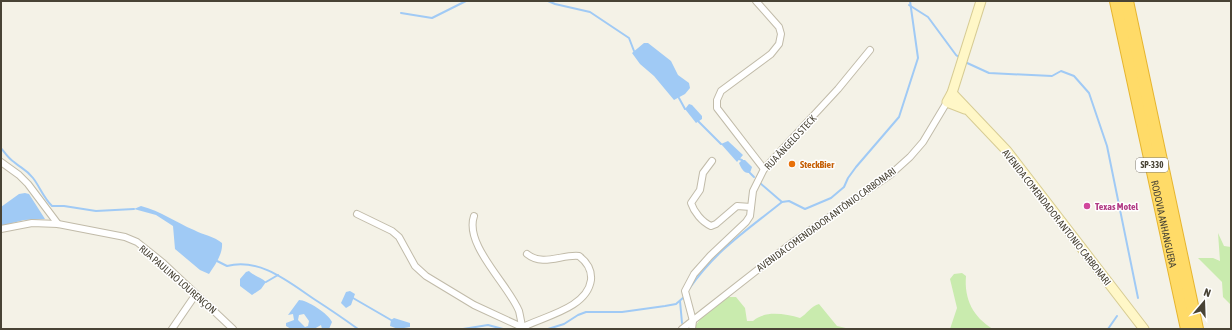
<svg xmlns="http://www.w3.org/2000/svg" width="1232" height="330" font-family="'Asap Condensed',sans-serif">
	<style>
		.green { fill: #c9ebae }
		.water { fill: #a0caf5; fill-rule: evenodd }
		.lines { fill: none; stroke-linecap: round; stroke-linejoin: round }
		.stream { stroke: #a0caf5; stroke-width: 2 }
		.minor-casing { stroke: #c1bba9; stroke-width: 8 }
		.secondary-casing { stroke: #d7cc94; stroke-width: 11 }
		.motorway-casing { stroke: #e6b52f; stroke-width: 14 }
		.minor { stroke: #fff; stroke-width: 6 }
		.secondary { stroke: #fff7c7; stroke-width: 9 }
		.motorway { stroke: #ffdb68; stroke-width: 12 }
		.food-dot { fill: #e8710a; stroke: #fff; stroke-width: 1.5 }
		.hotel-dot { fill: #d1479c; stroke: #fff; stroke-width: 1.5 }
		.labels { text-anchor: middle; stroke-width: 3; stroke-linejoin: round; paint-order: stroke }
		.shield { fill: #fff; stroke: #7f7b72; stroke-width: 1 }
		.shield-label { font-size: 9px; font-weight: bold; fill: #484335 }
		.street-label { font-size: 10px; fill: #484335; stroke: #fff }
		.food-label { font-size: 10px; font-weight: bold; fill: #c56008; stroke: #fff; text-anchor: start }
		.hotel-label { font-size: 10px; font-weight: bold; fill: #b23c85; stroke: #fff; text-anchor: start }
	</style>
	<rect width="100%" height="100%" fill="#f4f2e7"/>
	<g class="green">
		<path d="M1218,233L1224,246L1231,247V305L1223,297L1222,282L1198,258H1213L1220,261Z"/>
		<path d="M962,273L966,276C964,299 973,317 993,329H950L957,308L950,279L954,274Z"/>
		<path d="M728,297H736L745,308L747,321H753C765,310 785,314 800,318C807,314 811,306 819,304L837,326L850,329H693L701,318Z"/>
	</g>
	<g class="water">
		<path d="M644,43H648L671,61L678,75L689,83L690,88L685,94L674,100L654,76L640,64L632,53Z"/>
		<path d="M689,104L692,105L702,116V119L696,123L685,109Z"/>
		<path d="M728,141L743,155L737,162L721,144Z"/>
		<path d="M742,160H745L752,167L750,173C744,174 741,168 739,163Z"/>
		<path d="M25,193L29,194L45,219L24,220L1,226V207L19,194Z"/>
		<path d="M141,206C161,211 175,222 194,230C203,235 214,236 222,243C223,254 215,265 209,274L200,270L175,249L173,226L156,215L134,209Z"/>
		<path d="M249,271C254,276 261,277 266,282L261,289L252,295L240,286V279L246,272Z"/>
		<path d="M350,291L355,294L351,305L346,308L341,303L346,292Z"/>
		<path d="M299,300C307,300 329,314 332,322L329,329H322L321,325L314,329H291L286,326V323L294,320L293,314L288,315ZM304,314L309,321L308,326L305,327L298,320L299,315Z"/>
		<path d="M394,318L410,323V327L398,329L390,326L391,320Z"/>
	</g>
	<g class="lines">
		<g class="stream">
			<path d="M548,1L555,4L590,12L629,38L634,51"/>
			<path d="M909,5L928,17L956,55L960,58"/>
			<path d="M401,13L432,18L466,1"/>
			<path d="M965,62L989,73L1052,76L1061,71L1074,76L1089,93L1107,146L1138,298"/>
			<path d="M679,98L685,109"/>
			<path d="M698,121L721,144"/>
			<path d="M1,148C5,153 9,159 14,162C22,169 25,168 33,178C40,187 43,197 52,206H64L96,211L134,209"/>
			<path d="M739,159L742,160"/>
			<path d="M750,173L754,177"/>
			<path d="M760,183L782,202"/>
			<path d="M217,261L227,266C261,257 291,284 317,301C331,310 344,319 358,329"/>
			<path d="M266,282L278,275"/>
			<path d="M689,289C716,250 746,231 782,202L789,201L805,209L831,198L844,187L848,178L856,167L899,117L918,58L910,1"/>
			<path d="M353,298L391,320"/>
			<path d="M680,301L682,323"/>
			<path d="M463,329L488,325L503,329"/>
			<path d="M548,329L564,324L578,315L586,312H622L665,306L676,304L684,297"/>
			<path d="M1108,329L1117,316"/>
		</g>
		<g class="minor-casing">
			<g id="minor">
				<path d="M756,1L779,27L781,34L779,44L771,54L721,91L717,100V108L764,169"/>
				<path d="M712,161L703,173L700,190L691,203C694,212 702,222 711,226L716,224L737,206L751,207"/>
				<path d="M1,162L19,175L28,184L58,224"/>
				<path d="M357,214L392,231L399,237L415,266L426,276L474,305L526,329"/>
				<path d="M474,216C464,245 508,284 519,311C520,315 521,321 522,326"/>
				<path d="M1,229L32,223L58,224L125,237L137,242L162,262L233,329"/>
				<path d="M523,327C545,316 587,308 591,280C592,269 587,262 579,256C562,254 543,267 527,254"/>
				<path d="M172,329L196,294"/>
				<path d="M682,329L793,242L890,175L910,157L923,142L947,102"/>
				<path d="M692,329L693,321L685,291L694,274L710,256L746,222L750,216L753,191L764,169L838,89L870,50"/>
			</g>
		</g>
		<g class="secondary-casing">
			<g id="secondary">
				<path d="M952,93L1007,151L1144,329"/>
				<path d="M965,109L947,102L952,93L981,1"/>
			</g>
		</g>
		<g class="motorway-casing">
			<g id="motorway">
				<path id="s1" d="M1116,1L1187,329"/>
				<path d="M1127,1L1197,329"/>
			</g>
		</g>
		<use href="#minor" class="minor"/>
		<use href="#secondary" class="secondary"/>
		<use href="#motorway" class="motorway"/>
	</g>
	<circle class="food-dot" cx="792" cy="164" r="4"/>
	<circle class="hotel-dot" cx="1087" cy="206" r="4"/>
	<g class="labels">
		<rect class="shield" x="1136" y="158" width="32" height="14" rx="3"/>
		<g class="shield-label">
			<text x="1152" y="168">SP-330</text>
		</g>
		<g class="street-label">
			<text transform="translate(790 142) rotate(-47)" y="4">RUA ÂNGELO STECK</text>
			<text transform="translate(1057 217) rotate(52)" y="4">AVENIDA COMENDADOR ANTONIO CARBONARI</text>
			<text transform="translate(826 219) rotate(-36)" y="4">AVENIDA COMENDADOR ANTÔNIO CARBONARI</text>
			<text dy="4" stroke="none"><textPath href="#s1" startOffset="228">RODOVIA ANHANGUERA</textPath></text>
			<text transform="translate(178 279) rotate(41)" y="4">RUA PAULINO LOURENÇON</text>
		</g>
		<g class="food-label">
			<text x="800" y="168">SteckBier</text>
		</g>
		<g class="hotel-label">
			<text x="1095" y="210">Texas Motel</text>
		</g>
	</g>
	<rect width="1232" height="330" fill="none" stroke="#484335" stroke-width="4"/>
	<g transform="translate(1204 302) rotate(19)" stroke="#ffffff" stroke-width="3" paint-order="stroke">
	<path d="M0-3L7 15L0 10L-7 15Z" fill="#484335"/>
	<text y="-6" font-size="11" font-weight="bold" text-anchor="middle" fill="#484335">N</text>
	</g>
</svg>
